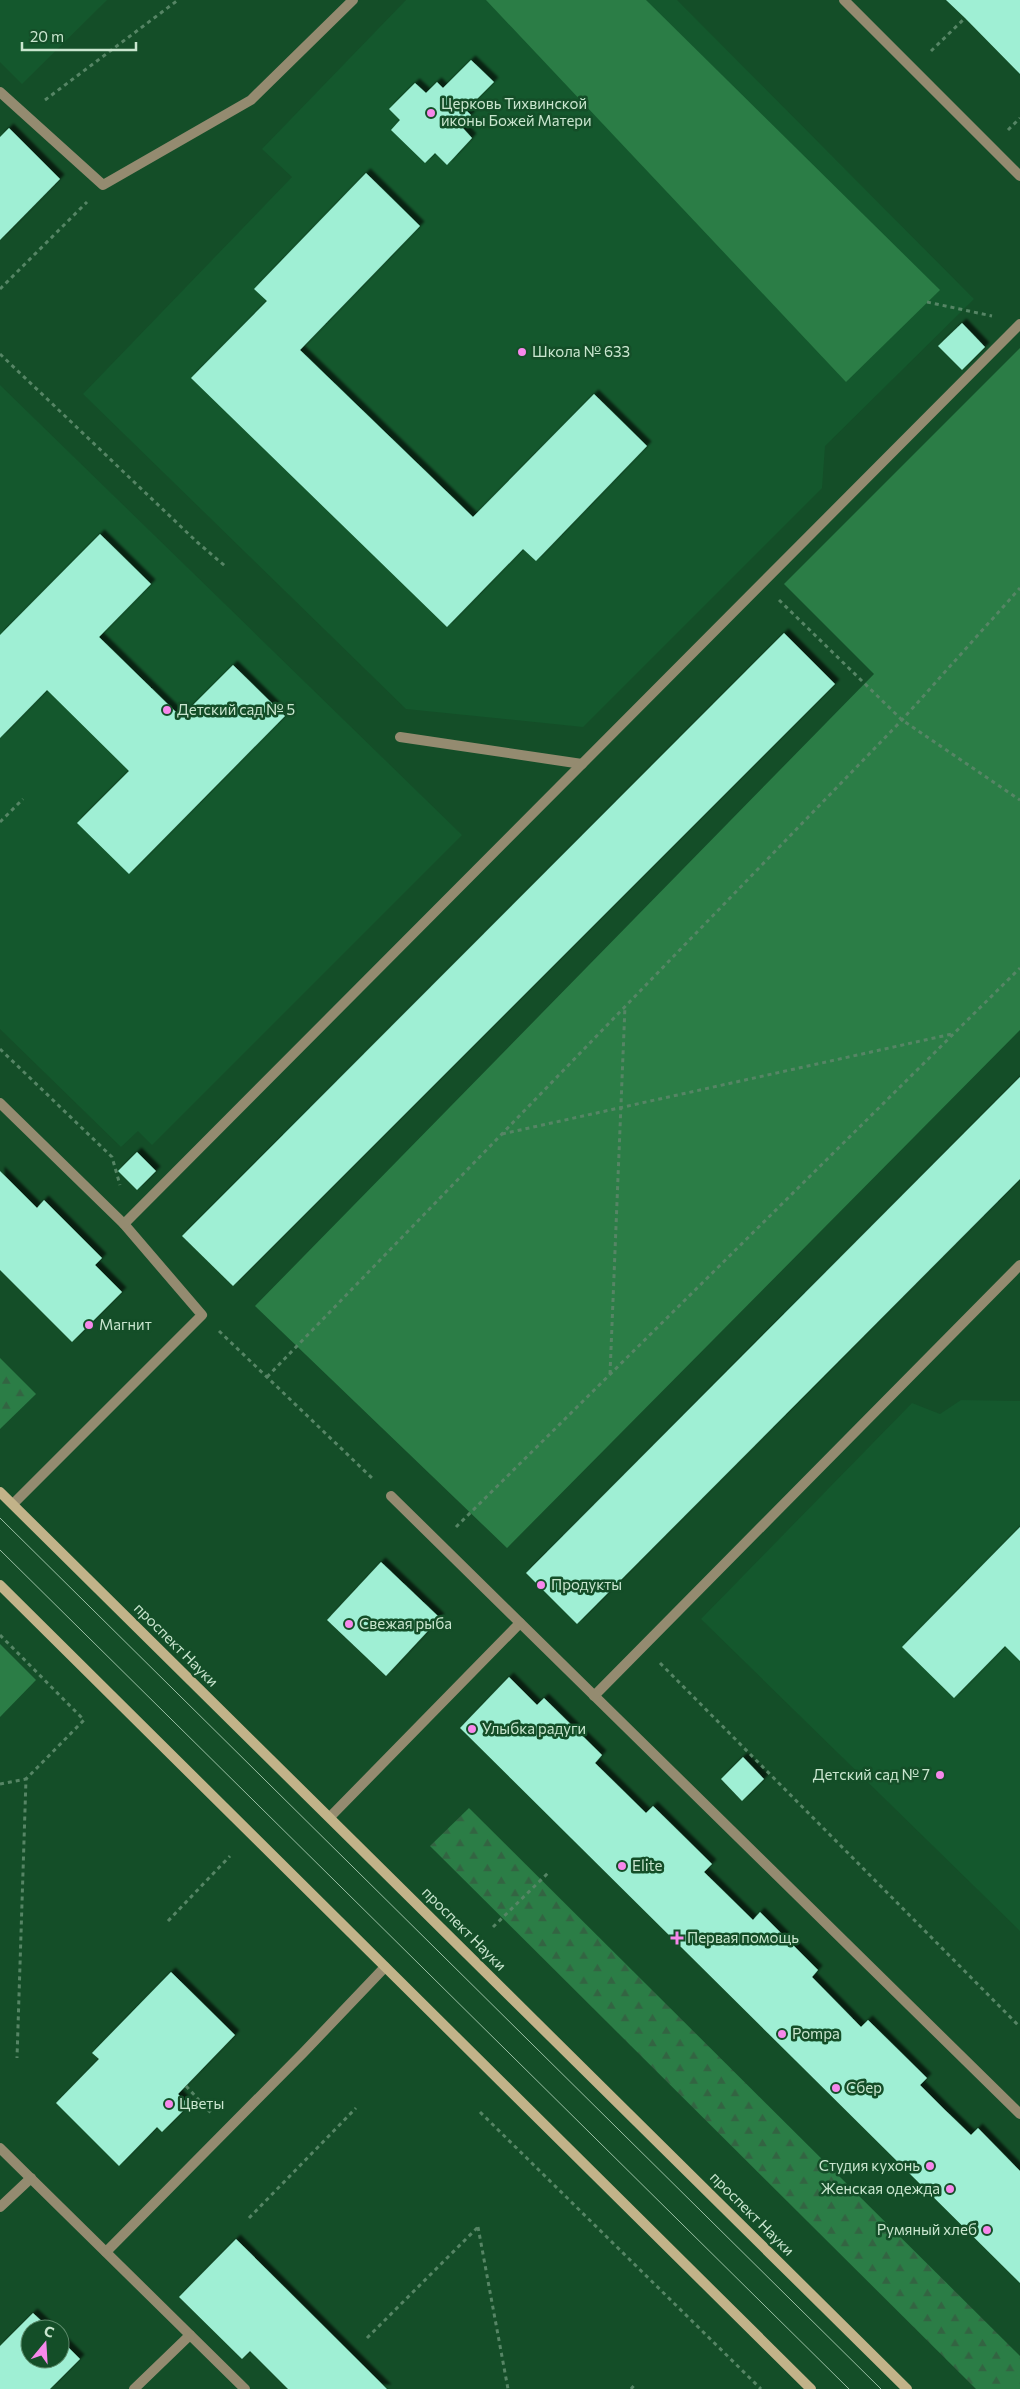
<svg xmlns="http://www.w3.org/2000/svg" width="1020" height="2389" font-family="Commissioner,sans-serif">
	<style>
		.built { fill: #14582d }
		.green { fill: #2b7d46 }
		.forest { fill: url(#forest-firs) }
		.building { fill: #9fefd4; filter: url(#shadow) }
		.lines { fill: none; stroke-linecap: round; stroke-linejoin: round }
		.path { stroke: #568565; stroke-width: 3; stroke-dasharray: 4 4; stroke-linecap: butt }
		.lane { stroke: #948b70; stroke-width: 10 }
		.secondary { stroke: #c2b389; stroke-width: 10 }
		.tram { stroke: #9abfa4; stroke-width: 1 }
		.poi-dot { fill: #f788eb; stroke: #144e28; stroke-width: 2 }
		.labels { text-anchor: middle; stroke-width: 5; stroke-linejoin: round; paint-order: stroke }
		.poi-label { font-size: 15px; fill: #c9e6cf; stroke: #144e28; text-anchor: start }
		.street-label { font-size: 15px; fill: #c9e6cf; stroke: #144e28 }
	</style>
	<defs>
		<pattern id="forest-firs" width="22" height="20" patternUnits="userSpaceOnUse" patternTransform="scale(1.25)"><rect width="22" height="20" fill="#2b7d46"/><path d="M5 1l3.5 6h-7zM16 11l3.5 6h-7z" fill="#336442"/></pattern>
		<filter id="shadow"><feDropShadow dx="4.5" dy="-4.5" stdDeviation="1" flood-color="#0009"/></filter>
	</defs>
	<rect width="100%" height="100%" fill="#144e28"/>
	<g class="built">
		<path d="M0,0H107L22,84L0,62Z"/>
		<path d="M406,0H677L974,299L825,446L822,488L583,727L406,709L83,394L292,177L262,149Z"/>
		<path d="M0,385L462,835L152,1145L138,1131L121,1147L0,1029Z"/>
		<path d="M961,1400L1020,1401V1931L701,1619L912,1403L940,1414Z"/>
	</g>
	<g class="green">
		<path d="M486,0H646L940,290L846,382Z"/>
		<path d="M1020,348V1030L507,1548L255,1306L874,674L784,584Z"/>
		<path d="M0,1644L36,1680L0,1717Z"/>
	</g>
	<g class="forest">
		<path d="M0,1358L36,1394L0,1429Z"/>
		<path d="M469,1808L1020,2356V2389H976L430,1846Z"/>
	</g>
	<g class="building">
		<path d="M946,0H1020V74L965,18Z"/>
		<path d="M471,60L494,82L466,110L471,115L461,126L472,138L447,165L435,153L425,163L391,130L400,120L389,109L415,83L426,93L437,82L443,88Z"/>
		<path d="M9,128L60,179L0,240V137Z"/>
		<path d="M366,173L420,226L300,350L473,517L594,394L647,446L536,561L523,549L447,627L191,378L267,301L254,289Z"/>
		<path d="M962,323L985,347L962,370L938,346Z"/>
		<path d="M100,534L151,584L99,637L181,717L233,665L285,716L129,874L77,823L129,771L47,690L0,738V635Z"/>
		<path d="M784,633L835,684L233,1286L182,1236Z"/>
		<path d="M1020,1077V1179L577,1624L526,1573Z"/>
		<path d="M137,1152L156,1171L137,1190L118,1171Z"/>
		<path d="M0,1171L37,1208L44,1200L102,1258L95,1265L122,1292L72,1342L0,1270Z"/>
		<path d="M1020,1527V1661L1005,1646L954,1698L902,1647Z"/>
		<path d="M381,1562L440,1618L386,1676L327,1620Z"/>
		<path d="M509,1677L537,1705L544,1698L602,1755L595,1763L646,1813L653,1806L712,1864L704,1872L753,1920L760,1912L818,1970L812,1977L861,2027L868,2020L927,2078L920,2085L945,2110L971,2135L978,2128L1020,2171V2283L460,1728Z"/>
		<path d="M743,1757L764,1779L742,1801L721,1779Z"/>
		<path d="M171,1972L235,2035L178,2094L189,2105L162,2132L157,2127L119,2166L56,2103L99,2059L92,2053Z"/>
		<path d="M236,2239L387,2389H288L250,2351L242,2359L179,2297Z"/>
		<path d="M33,2313L50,2329H30V2359H60V2339L80,2359L50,2389H0V2346Z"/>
	</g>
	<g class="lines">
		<g class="path">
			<path d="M931,51L965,18"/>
			<path d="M45,100L178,0"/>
			<path d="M1008,130L1020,118"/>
			<path d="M0,289L87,202"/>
			<path d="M927,302L992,316"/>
			<path d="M0,354L197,542L225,566"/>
			<path d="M779,600L902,720L1020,800"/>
			<path d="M0,822L23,799"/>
			<path d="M0,1049L112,1157L120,1185"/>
			<path d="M502,1134L952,1034"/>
			<path d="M219,1331L373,1479"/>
			<path d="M610,1374L625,1006"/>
			<path d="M267,1377L902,720L1020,588"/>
			<path d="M456,1527L1020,968"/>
			<path d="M0,1635L84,1720L26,1779"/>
			<path d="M660,1663L1020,2027"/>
			<path d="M0,1784L26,1779L17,2058"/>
			<path d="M168,1921L230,1856"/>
			<path d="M493,1927L548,1873"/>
			<path d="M186,2086L211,2113"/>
			<path d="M480,2112L761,2389"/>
			<path d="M249,2218L356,2108"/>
			<path d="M478,2227L508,2389"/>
			<path d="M367,2338L478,2227"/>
			<path d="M631,2389L636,2383"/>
		</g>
		<g class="lane">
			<path d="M844,0L1020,176"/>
			<path d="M0,92L103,185L251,100L353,0"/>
			<path d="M400,737L582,764"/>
			<path d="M0,1103L124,1224L202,1315L13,1504"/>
			<path d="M124,1224L1020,324"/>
			<path d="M391,1496L1020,2114"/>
			<path d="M594,1696L1020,1265"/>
			<path d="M330,1817L520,1623"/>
			<path d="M0,2148L245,2389"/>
			<path d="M0,2207L31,2178"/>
			<path d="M106,2252L303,2053L385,1967"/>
			<path d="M134,2389L190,2335"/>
		</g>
		<g class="secondary">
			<path d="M0,1492L907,2389"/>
			<path d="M0,1585L811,2389"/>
		</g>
		<g class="tram">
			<path d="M0,1518L881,2389"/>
			<path d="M0,1550L849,2389"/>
		</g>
	</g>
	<g class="poi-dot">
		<circle cx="431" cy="113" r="5"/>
		<circle cx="522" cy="352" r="5"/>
		<circle cx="167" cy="710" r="5"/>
		<circle cx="89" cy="1325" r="5"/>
		<circle cx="541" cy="1585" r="5"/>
		<circle cx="349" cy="1624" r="5"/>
		<circle cx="472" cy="1729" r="5"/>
		<circle cx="940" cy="1775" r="5"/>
		<circle cx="622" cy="1866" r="5"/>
		<path d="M674.5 1930.5h5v5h5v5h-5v5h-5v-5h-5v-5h5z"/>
		<circle cx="782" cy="2034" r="5"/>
		<circle cx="836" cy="2088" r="5"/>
		<circle cx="169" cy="2104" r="5"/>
		<circle cx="930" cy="2166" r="5"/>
		<circle cx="950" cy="2189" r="5"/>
		<circle cx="987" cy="2230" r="5"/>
	</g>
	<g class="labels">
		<g class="poi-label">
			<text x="441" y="109">Церковь Тихвинской<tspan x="441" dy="17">иконы Божей Матери</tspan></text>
			<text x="532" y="357">Школа № 633</text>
			<text x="177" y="715">Детский сад № 5</text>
			<text x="99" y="1330">Магнит</text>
			<text x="551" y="1590">Продукты</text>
			<text x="359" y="1629">Свежая рыба</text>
			<text x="482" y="1734">Улыбка радуги</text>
			<text x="930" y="1780" text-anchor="end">Детский сад № 7</text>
			<text x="632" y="1871">Elite</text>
			<text x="687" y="1943">Первая помощь</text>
			<text x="792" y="2039">Pompa</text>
			<text x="846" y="2093">Сбер</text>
			<text x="179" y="2109">Цветы</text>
			<text x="920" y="2171" text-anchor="end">Студия кухонь</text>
			<text x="940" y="2194" text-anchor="end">Женская одежда</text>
			<text x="977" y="2235" text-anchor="end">Румяный хлеб</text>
		</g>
		<g class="street-label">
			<text transform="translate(176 1645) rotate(45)" y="5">проспект Науки</text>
			<text transform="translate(464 1929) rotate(45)" y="5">проспект Науки</text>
			<text transform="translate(752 2214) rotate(45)" y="5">проспект Науки</text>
		</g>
	</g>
	<g transform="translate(45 2344) rotate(18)"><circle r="24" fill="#144e28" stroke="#5c8b6b"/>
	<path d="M0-4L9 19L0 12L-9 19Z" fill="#f788eb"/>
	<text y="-8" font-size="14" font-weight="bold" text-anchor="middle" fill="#c9e6cf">С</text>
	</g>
	<path d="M22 42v8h114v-8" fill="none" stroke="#c9e6cf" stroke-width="2.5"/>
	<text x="30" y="42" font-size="15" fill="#c9e6cf" stroke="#144e28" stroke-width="4" paint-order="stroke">20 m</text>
</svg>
